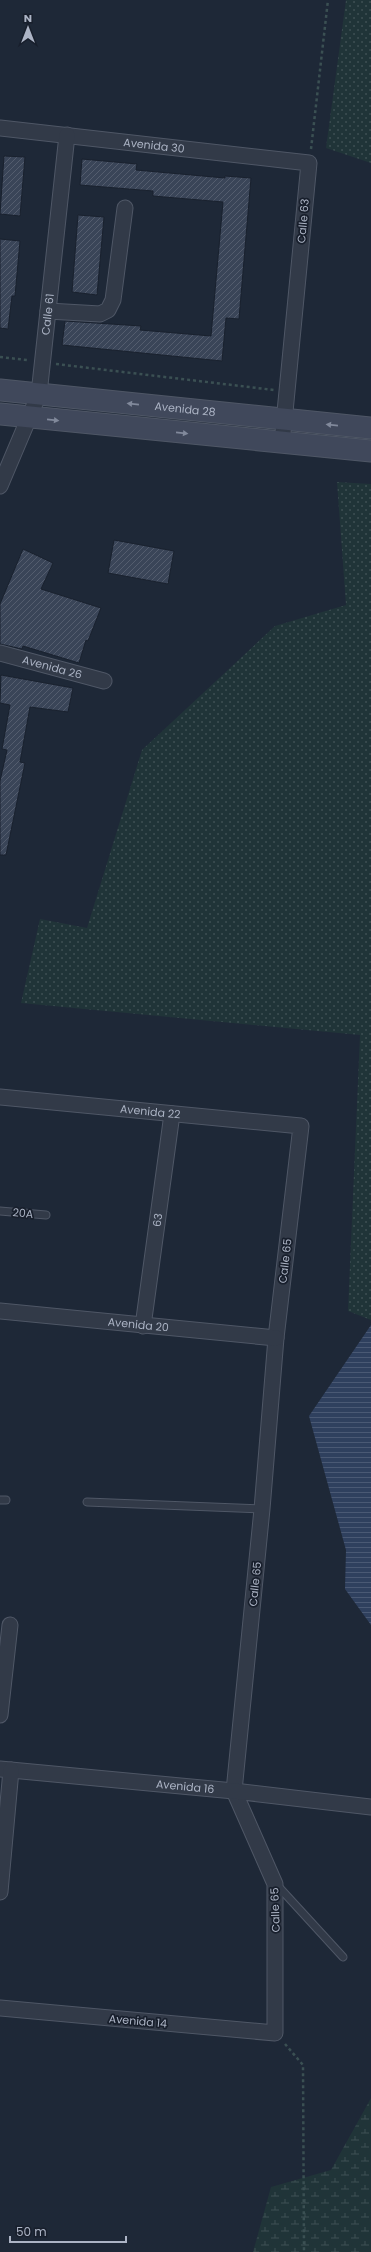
<svg xmlns="http://www.w3.org/2000/svg" width="371" height="2252" font-family="Poppins,sans-serif">
	<style>
		.grass { fill: url(#grass-dots) }
		.wetland { fill: url(#wetland-marsh) }
		.water { fill: url(#water-rules) }
		.building { fill: url(#building-hatch); stroke: #19212e }
		.lines { fill: none; stroke-linecap: round; stroke-linejoin: round }
		.lane-casing { stroke: #4f5766; stroke-width: 9 }
		.street-casing { stroke: #4f5766; stroke-width: 17 }
		.secondary-casing { stroke: #4f5766; stroke-width: 23 }
		.path { stroke: #3b5053; stroke-width: 2.5; stroke-dasharray: 3 3; stroke-linecap: butt }
		.lane { stroke: #323a48; stroke-width: 7 }
		.street { stroke: #323a48; stroke-width: 15 }
		.secondary { stroke: #40485b; stroke-width: 21 }
		.oneway { fill: #81899b }
		.labels { text-anchor: middle; stroke-width: 3.5; stroke-linejoin: round; paint-order: stroke }
		.street-label { font-size: 11px; fill: #acb4c5; stroke: #181f2c }
	</style>
	<defs>
		<pattern id="grass-dots" width="8" height="8" patternUnits="userSpaceOnUse"><rect width="8" height="8" fill="#203438"/><path d="M2 2h.1M6 6h.1" fill="none" stroke="#3e4f53" stroke-width="1.8" stroke-linecap="round"/></pattern>
		<pattern id="wetland-marsh" width="20" height="14" patternUnits="userSpaceOnUse"><rect width="20" height="14" fill="#203438"/><path d="M1 5h8M5 5V1M11 12h8M15 12V8" fill="none" stroke="#3e4f53"/></pattern>
		<pattern id="water-rules" width="6" height="5" patternUnits="userSpaceOnUse"><rect width="6" height="5" fill="#2f405e"/><path d="M0 2.5h6" fill="none" stroke="#4a5974"/></pattern>
		<pattern id="building-hatch" width="6" height="6" patternUnits="userSpaceOnUse"><rect width="6" height="6" fill="#3a4558"/><path d="M-1 1l2-2M0 6l6-6M5 7l2-2" fill="none" stroke="#545d6e"/></pattern>
	</defs>
	<rect width="100%" height="100%" fill="#1e2837"/>
	<g class="grass">
		<path d="M346,0H371V163L326,148Z"/>
		<path d="M337,482L371,484V1320L348,1311L360,1035L21,1003L40,919L87,928L142,750L275,626L346,605Z"/>
	</g>
	<path class="wetland" d="M371,2098V2252H253L271,2187L331,2170Z"/>
	<path class="water" d="M371,1325V1625L345,1589L346,1550L309,1416Z"/>
	<g class="building">
		<path d="M4,156L25,157L20,216L0,214Z"/>
		<path d="M82,159L137,164L136,170L225,178V176L251,178L239,319L226,318L222,361L62,345L65,321L141,326L140,330L211,336L223,202L153,196V191L80,185Z"/>
		<path d="M78,215L104,217L97,295L72,292Z"/>
		<path d="M0,239L20,241L15,296H12L8,329L0,328Z"/>
		<path d="M114,540L174,551L168,584L108,573Z"/>
		<path d="M23,549L53,563L41,589L101,608L88,641L86,640L79,663L23,646L22,649L0,644V604Z"/>
		<path d="M1,675L73,688L68,712L30,707L20,762L25,763L6,855H0V781L7,750L2,749L10,705L0,703Z"/>
	</g>
	<g class="lines">
		<g class="lane-casing">
			<g id="lane">
				<path d="M0,1211L46,1215"/>
				<path d="M0,1500H6"/>
				<path d="M87,1502L262,1509"/>
				<path d="M277,1885L343,1957"/>
			</g>
		</g>
		<g class="street-casing">
			<g id="street">
				<path id="s1" d="M0,128L309,163L282,443"/>
				<path d="M48,311L100,314L108,310L113,300L125,208"/>
				<path id="s2" d="M0,486L39,394L67,135"/>
				<path id="s3" d="M0,653L104,681"/>
				<path id="s4" d="M0,1097L301,1126L276,1338L262,1509L234,1791L275,1884V2033L0,2008"/>
				<path id="s5" d="M0,1311L276,1338"/>
				<path id="s6" d="M143,1326L172,1114"/>
				<path d="M0,1715L10,1625"/>
				<path id="s7" d="M0,1769L234,1791L371,1807"/>
				<path d="M0,1892L11,1770"/>
			</g>
		</g>
		<g class="secondary-casing">
			<g id="secondary">
				<path id="s8" d="M0,390L371,428"/>
				<path d="M0,414L371,451"/>
			</g>
		</g>
		<g class="path">
			<path d="M311,149L328,0"/>
			<path d="M0,357L27,360"/>
			<path d="M56,364L274,390"/>
			<path d="M285,2044L303,2065L304,2252"/>
		</g>
		<use href="#lane" class="lane"/>
		<use href="#street" class="street"/>
		<use href="#secondary" class="secondary"/>
	</g>
	<defs><path id="oneway-solid" d="M-6-.8H1V-3.2L6.5 0L1 3.2V.8H-6Z"/></defs>
	<g class="oneway">
		<use href="#oneway-solid" transform="translate(133 404) rotate(-174)"/>
		<use href="#oneway-solid" transform="translate(53 420) rotate(6)"/>
		<use href="#oneway-solid" transform="translate(332 425) rotate(-174)"/>
		<use href="#oneway-solid" transform="translate(182 433) rotate(6)"/>
	</g>
	<g class="labels">
		<g class="street-label">
			<text dy="4" stroke="none"><textPath href="#s1" startOffset="155">Avenida 30</textPath></text>
			<text transform="translate(303 221) rotate(-85)" y="4">Calle 63</text>
			<text dy="4" stroke="none"><textPath href="#s2" startOffset="180">Calle 61</textPath></text>
			<text dy="4" stroke="none"><textPath href="#s8" startOffset="186">Avenida 28</textPath></text>
			<text dy="4" stroke="none"><textPath href="#s3" startOffset="54">Avenida 26</textPath></text>
			<text dy="4" stroke="none"><textPath href="#s4" startOffset="151">Avenida 22</textPath></text>
			<text transform="translate(23 1213) rotate(6)" y="4">20A</text>
			<text dy="4" stroke="none"><textPath href="#s6" startOffset="107">63</textPath></text>
			<text transform="translate(285 1261) rotate(-83)" y="4">Calle 65</text>
			<text dy="4" stroke="none"><textPath href="#s5" startOffset="139">Avenida 20</textPath></text>
			<text transform="translate(255 1584) rotate(-84)" y="4">Calle 65</text>
			<text dy="4" stroke="none"><textPath href="#s7" startOffset="186">Avenida 16</textPath></text>
			<text transform="translate(275 1910) rotate(-92)" y="4">Calle 65</text>
			<text transform="translate(138 2021) rotate(5)" y="4">Avenida 14</text>
		</g>
	</g>
	<g transform="translate(28 28)" stroke="#181f2c" stroke-width="3" paint-order="stroke">
	<path d="M0-3L7 15L0 10L-7 15Z" fill="#acb4c5"/>
	<text y="-6" font-size="11" font-weight="bold" text-anchor="middle" fill="#acb4c5">N</text>
	</g>
	<path d="M10 2236v6h116v-6" fill="none" stroke="#acb4c5" stroke-width="2"/>
	<text x="16" y="2236" font-size="12" fill="#acb4c5" stroke="#181f2c" stroke-width="3" paint-order="stroke">50 m</text>
</svg>
